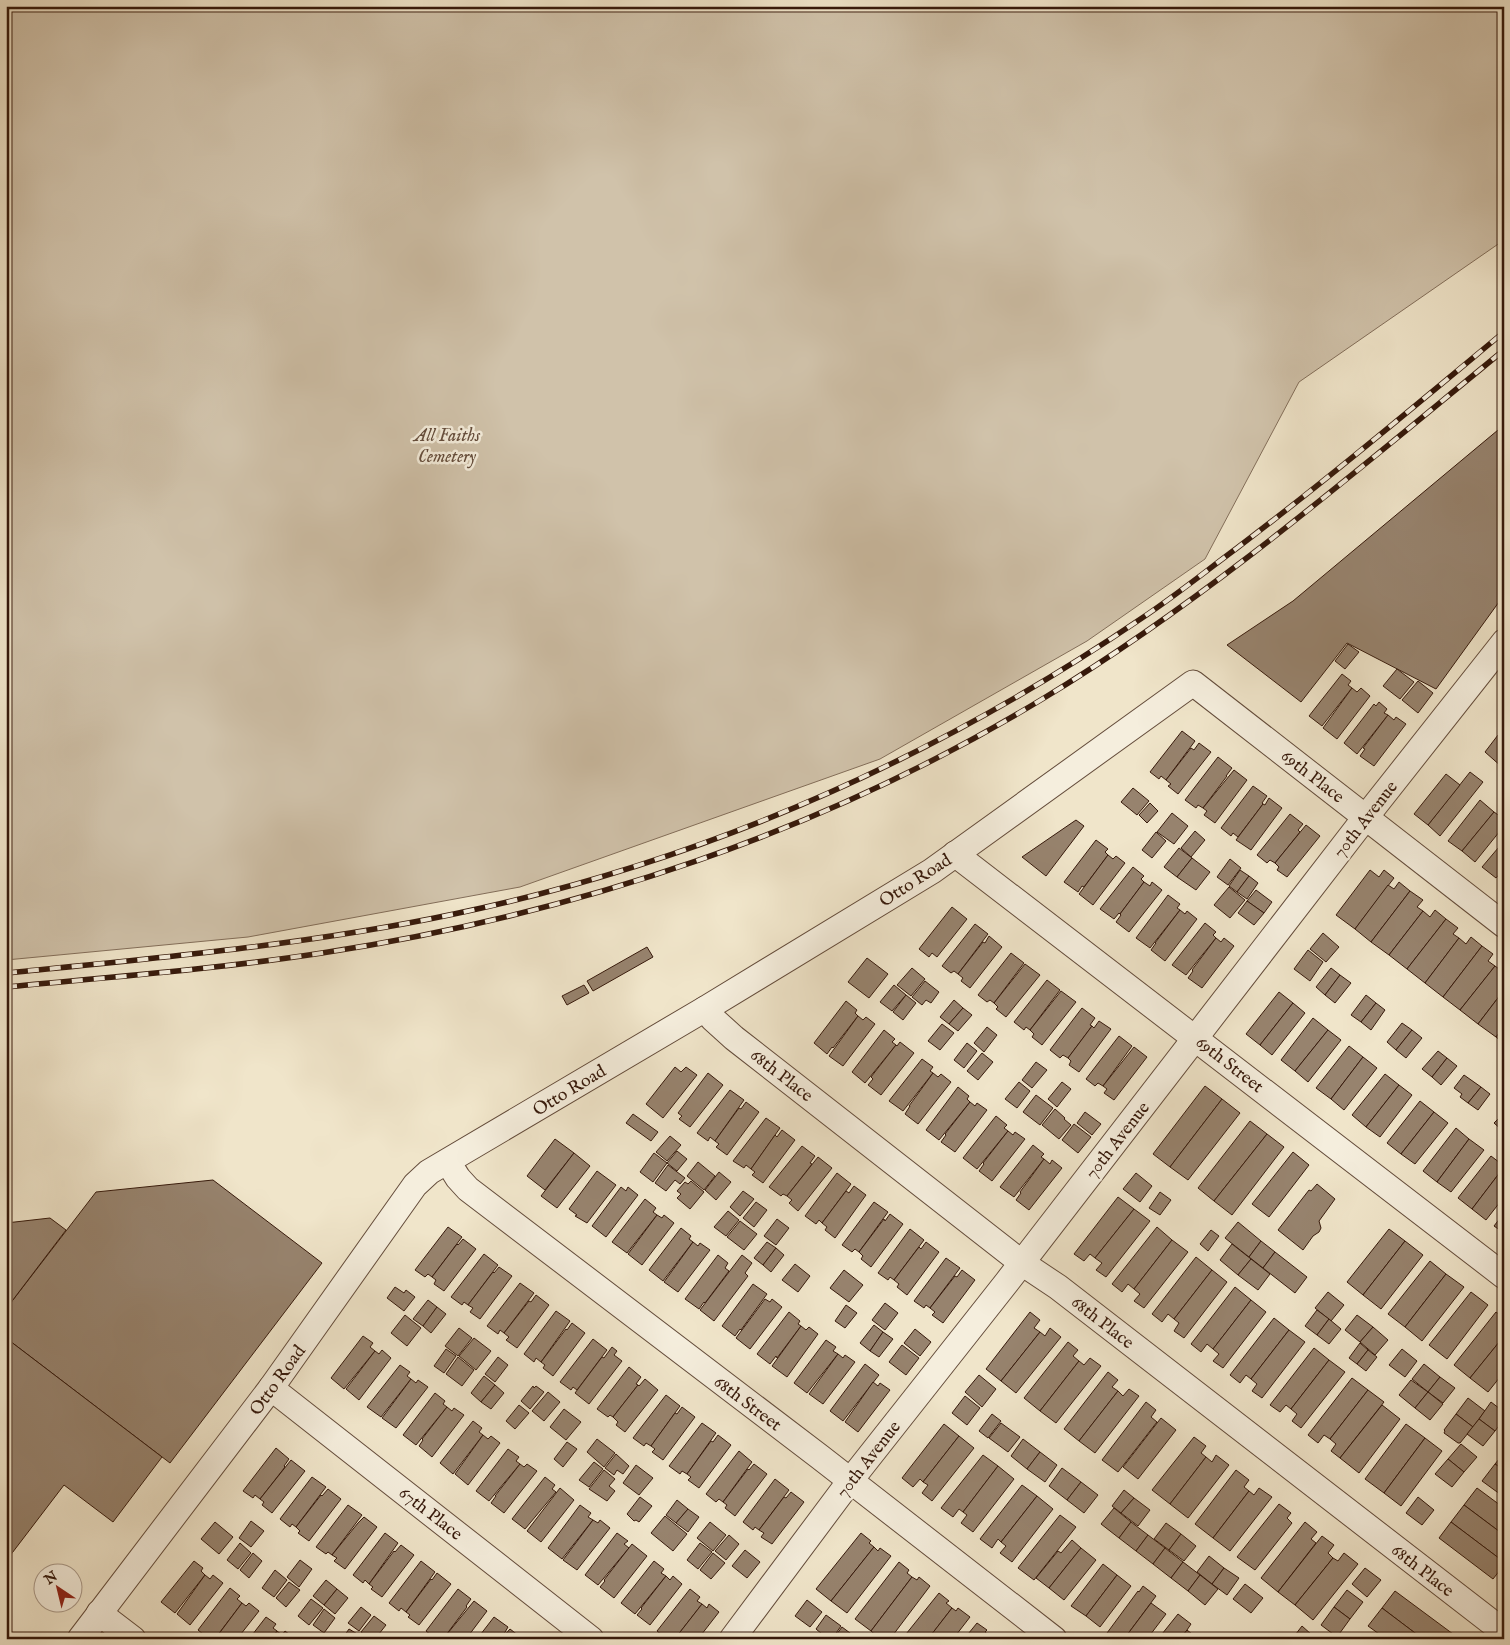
<svg xmlns="http://www.w3.org/2000/svg" width="1510" height="1645" font-family="'IM FELL English',serif">
	<style>
		.green { fill: #d0c2aa; stroke: #836e5a }
		.building { fill: #97836e; stroke: #36190b }
		.lines { fill: none; stroke-linecap: round; stroke-linejoin: round }
		.street-casing { stroke: #644c3b; stroke-width: 27 }
		.street { stroke: #f5eedd; stroke-width: 25 }
		.rail-casing { stroke: #36190b; stroke-width: 5.5 }
		.rail { stroke: #f5eedd; stroke-width: 4; stroke-dasharray: 11; stroke-linecap: butt }
		.labels { text-anchor: middle; stroke-width: 5; stroke-linejoin: round; paint-order: stroke }
		.park-label { font-size: 18px; font-style: italic; fill: #644c3b; stroke: #f5eedd }
		.street-label { font-size: 18px; fill: #36190b; stroke: #f5eedd }
	</style>
	<rect width="100%" height="100%" fill="#f0e5ca"/>
	<filter id="stains"><feTurbulence type="fractalNoise" baseFrequency=".004" numOctaves="4"/><feColorMatrix values="0 0 0 0 .2 0 0 0 0 .09 0 0 0 0 .02 0 0 0 .5 -.17"/></filter>
	<radialGradient id="worn" r=".72"><stop offset=".6" stop-color="#630" stop-opacity="0"/><stop offset="1" stop-color="#630" stop-opacity=".3"/></radialGradient>
	<path class="green" d="M6,6H1504V240L1299,382L1205,559L1087,641L880,759L520,887L248,937L6,960Z"/>
	<g class="building">
		<path d="M1504,425V595L1436,689L1347,643L1301,702L1227,645L1293,601Z"/>
		<path d="M1348,644L1359,652L1345,669L1335,661Z"/>
		<path d="M1397,669L1414,682L1400,699L1383,686Z"/>
		<path d="M1342,674L1351,681L1348,685L1352,688L1322,726L1309,716Z"/>
		<path d="M1418,681L1433,693L1418,713L1402,700Z"/>
		<path d="M1352,688L1357,692L1361,688L1370,696L1337,739L1323,728Z"/>
		<path d="M1379,702L1387,709L1384,713L1388,715L1357,754L1344,743L1374,704L1376,706Z"/>
		<path d="M1388,715L1394,720L1396,717L1406,724L1374,766L1360,756L1365,749L1363,748Z"/>
		<path d="M1182,731L1195,741L1166,780L1161,776L1159,779L1150,772Z"/>
		<path d="M1498,735L1504,740V764L1502,767L1485,752Z"/>
		<path d="M1199,743L1211,752L1178,794L1168,786L1171,784L1166,780L1191,748L1194,750Z"/>
		<path d="M1218,757L1232,768L1226,776H1227L1203,808L1198,805L1196,808L1185,800Z"/>
		<path d="M1234,770L1247,780L1215,823L1204,815L1207,811L1203,808Z"/>
		<path d="M1470,772L1483,782L1440,836L1428,825Z"/>
		<path d="M1446,774L1460,785L1428,825L1414,814Z"/>
		<path d="M1253,786L1267,796L1262,803L1263,804L1238,837L1233,833L1231,836L1221,828Z"/>
		<path d="M1133,788L1149,801L1137,815L1121,802Z"/>
		<path d="M1269,798L1282,808L1251,850L1236,840L1263,804L1265,805Z"/>
		<path d="M1480,800L1494,812L1462,851L1448,841Z"/>
		<path d="M1150,803L1158,811L1147,823L1139,815Z"/>
		<path d="M1494,812L1504,819V826L1475,862L1462,851Z"/>
		<path d="M1172,813L1188,826L1174,844L1157,832Z"/>
		<path d="M1290,814L1303,824L1298,830L1300,832L1275,863L1270,860L1267,863L1257,855Z"/>
		<path d="M1076,820L1084,826L1046,876L1022,857Z"/>
		<path d="M1306,825L1320,836L1287,877L1277,870L1279,867L1275,863Z"/>
		<path d="M1195,831L1205,840L1191,857L1181,848Z"/>
		<path d="M1156,832L1166,841L1152,858L1142,850Z"/>
		<path d="M1096,840L1108,849L1105,852L1108,855L1084,887L1082,886L1078,892L1064,882Z"/>
		<path d="M1504,841V869L1496,878L1482,867Z"/>
		<path d="M1179,848L1192,858L1177,877L1164,867Z"/>
		<path d="M1108,855L1113,859L1116,856L1125,863L1093,905L1079,894Z"/>
		<path d="M1192,858L1210,872L1196,890L1177,877Z"/>
		<path d="M1230,859L1241,868L1228,885L1217,877Z"/>
		<path d="M1133,867L1144,876L1141,879L1144,882L1120,914L1119,913L1114,919L1100,909Z"/>
		<path d="M1240,870L1249,876L1237,892L1229,886Z"/>
		<path d="M1370,870L1379,877L1384,870L1394,878L1355,929L1336,915Z"/>
		<path d="M1249,876L1258,883L1247,899L1237,892Z"/>
		<path d="M1144,882L1150,886L1152,882L1162,890L1129,932L1116,922L1121,915L1120,914Z"/>
		<path d="M1399,882L1410,891L1371,942L1355,929L1388,885L1394,889Z"/>
		<path d="M1229,887L1245,900L1230,918L1214,905Z"/>
		<path d="M1256,890L1272,902L1264,913L1247,901Z"/>
		<path d="M1410,891L1423,900L1417,907L1423,911L1389,955L1371,942Z"/>
		<path d="M1168,895L1180,904L1177,908L1180,910L1150,948L1136,938Z"/>
		<path d="M1247,901L1264,913L1254,925L1238,913Z"/>
		<path d="M952,907L967,919L937,957L932,953L929,957L919,949Z"/>
		<path d="M1180,910L1185,914L1187,911L1197,919L1165,961L1151,950L1156,943H1155Z"/>
		<path d="M1435,910L1446,919L1407,969L1389,955L1423,911L1430,917Z"/>
		<path d="M1446,919L1458,928L1453,934L1459,938L1425,983L1407,969Z"/>
		<path d="M1205,923L1216,932L1213,935L1216,938L1186,975L1172,965Z"/>
		<path d="M975,924L988,934L958,974L954,971L951,973L942,966Z"/>
		<path d="M1323,933L1339,947L1326,962L1310,949Z"/>
		<path d="M989,936L1002,947L970,988L961,981L963,978L958,974L983,942L985,943Z"/>
		<path d="M1471,937L1482,946L1443,997L1425,983L1459,938L1466,944Z"/>
		<path d="M1216,938L1221,942L1224,938L1234,946L1202,988L1188,978L1193,971L1192,970Z"/>
		<path d="M1482,946L1493,954L1488,961L1495,966L1460,1010L1443,997Z"/>
		<path d="M647,947L653,957L593,991L587,981Z"/>
		<path d="M1308,950L1323,962L1310,981L1294,969Z"/>
		<path d="M1011,953L1024,963L994,1003L990,1000L987,1002L978,995Z"/>
		<path d="M867,958L888,974L869,998L848,982Z"/>
		<path d="M1025,964L1040,975L1006,1017L996,1009L998,1007L994,1003Z"/>
		<path d="M1495,966L1503,972L1504,971V990L1478,1024L1460,1010Z"/>
		<path d="M912,968L925,979L911,996L897,985Z"/>
		<path d="M1331,968L1340,975L1325,995L1316,987Z"/>
		<path d="M1340,975L1351,983L1335,1003L1325,995Z"/>
		<path d="M1047,980L1060,990L1030,1030L1026,1027L1024,1030L1014,1022Z"/>
		<path d="M925,981L939,992L931,1003L926,1000L922,1005L912,997Z"/>
		<path d="M584,985L589,993L567,1005L562,996Z"/>
		<path d="M894,985L906,995L892,1011L880,1002Z"/>
		<path d="M1504,990V1027L1496,1037L1478,1024Z"/>
		<path d="M1061,991L1076,1002L1042,1045L1032,1037L1034,1034L1030,1030Z"/>
		<path d="M1279,992L1293,1003L1260,1045L1246,1034Z"/>
		<path d="M906,995L916,1003L903,1020L893,1012Z"/>
		<path d="M1366,995L1376,1003L1361,1022L1351,1015Z"/>
		<path d="M954,1000L963,1008L949,1024L940,1017Z"/>
		<path d="M846,1001L857,1010L855,1013L858,1016L833,1048L832,1047L827,1054L814,1043Z"/>
		<path d="M1293,1003L1305,1013L1272,1055L1260,1045Z"/>
		<path d="M1376,1003L1385,1010L1371,1030L1361,1022Z"/>
		<path d="M963,1008L972,1015L958,1031L949,1024Z"/>
		<path d="M1082,1008L1095,1018L1090,1025L1092,1026L1068,1058L1063,1055L1060,1058L1050,1050Z"/>
		<path d="M858,1016L863,1020L866,1017L875,1024L843,1066L829,1056Z"/>
		<path d="M1313,1018L1328,1030L1295,1071L1281,1060Z"/>
		<path d="M1099,1021L1111,1029L1079,1072L1069,1065L1071,1061L1068,1058L1092,1026L1094,1028Z"/>
		<path d="M1402,1023L1412,1030L1396,1050L1387,1042Z"/>
		<path d="M942,1024L954,1033L940,1050L928,1041Z"/>
		<path d="M987,1027L997,1035L984,1052L974,1043Z"/>
		<path d="M1504,1027V1044L1496,1037Z"/>
		<path d="M884,1030L895,1039L892,1042L896,1045L865,1083L852,1072Z"/>
		<path d="M1328,1030L1341,1040L1308,1082L1295,1071Z"/>
		<path d="M1412,1030L1422,1038L1406,1058L1396,1050Z"/>
		<path d="M1119,1036L1132,1046L1103,1086L1098,1083L1095,1086L1086,1079Z"/>
		<path d="M900,1042L914,1053L881,1095L868,1085L873,1079L871,1077L896,1045L897,1046Z"/>
		<path d="M967,1043L977,1051L964,1068L954,1060Z"/>
		<path d="M1349,1046L1363,1057L1331,1099L1316,1088Z"/>
		<path d="M1134,1047L1147,1057L1114,1100L1104,1093L1107,1089L1103,1086Z"/>
		<path d="M1438,1051L1447,1058L1432,1077L1422,1069Z"/>
		<path d="M982,1053L993,1062L978,1080L967,1071Z"/>
		<path d="M1363,1057L1377,1068L1344,1110L1331,1099Z"/>
		<path d="M1447,1058L1457,1066L1441,1085L1432,1077Z"/>
		<path d="M922,1059L933,1067L930,1071L933,1073L903,1111L889,1101Z"/>
		<path d="M1036,1062L1047,1070L1032,1088L1022,1080Z"/>
		<path d="M675,1067L681,1072L686,1067L697,1075L663,1118L646,1104Z"/>
		<path d="M708,1073L723,1085L690,1127L679,1119L682,1116L678,1113Z"/>
		<path d="M933,1073L938,1077L941,1074L951,1082L918,1124L905,1114L910,1106H909Z"/>
		<path d="M1385,1074L1399,1085L1366,1127L1352,1115Z"/>
		<path d="M1464,1075L1481,1087L1468,1103L1460,1097L1462,1094L1454,1088Z"/>
		<path d="M1019,1082L1030,1091L1017,1108L1005,1099Z"/>
		<path d="M1062,1082L1071,1089L1057,1107L1048,1099Z"/>
		<path d="M1399,1085L1412,1095L1380,1137L1366,1127Z"/>
		<path d="M1205,1086L1222,1099L1170,1167L1153,1154Z"/>
		<path d="M958,1087L969,1096L967,1099L970,1102L939,1140L926,1130Z"/>
		<path d="M1481,1087L1490,1094L1478,1110L1468,1103Z"/>
		<path d="M730,1090L744,1100L715,1141L710,1137L708,1141L697,1133Z"/>
		<path d="M1036,1095L1053,1108L1040,1125L1023,1112Z"/>
		<path d="M1222,1099L1240,1113L1188,1180L1170,1167Z"/>
		<path d="M1420,1101L1434,1112L1401,1154L1387,1143Z"/>
		<path d="M746,1102L759,1112L727,1155L716,1147L719,1144L715,1141L739,1108L741,1109Z"/>
		<path d="M970,1102L975,1106L977,1103L987,1110L955,1152L941,1142L946,1135L945,1134Z"/>
		<path d="M1055,1109L1065,1118L1064,1119L1071,1125L1059,1139L1042,1125Z"/>
		<path d="M1085,1112L1101,1124L1092,1135L1077,1123Z"/>
		<path d="M1434,1112L1448,1123L1415,1164L1401,1154Z"/>
		<path d="M1504,1113V1132L1494,1123Z"/>
		<path d="M633,1114L658,1132L651,1141L626,1123Z"/>
		<path d="M996,1116L1007,1125L1004,1128L1008,1131L977,1169L963,1158Z"/>
		<path d="M766,1118L780,1128L751,1169L746,1165L744,1168L733,1161Z"/>
		<path d="M1250,1121L1267,1134L1214,1201L1198,1188Z"/>
		<path d="M1074,1124L1091,1137L1078,1153L1062,1140Z"/>
		<path d="M1456,1128L1469,1139L1437,1182L1423,1171Z"/>
		<path d="M782,1130L795,1140L763,1183L752,1175L755,1172L751,1169L775,1135L777,1137Z"/>
		<path d="M1008,1131L1013,1135L1015,1132L1025,1139L992,1181L979,1171L984,1164L983,1163Z"/>
		<path d="M1267,1134L1284,1147L1232,1215L1214,1201Z"/>
		<path d="M670,1136L681,1145L667,1161L656,1152Z"/>
		<path d="M555,1139L574,1153L545,1190L527,1176Z"/>
		<path d="M1469,1139L1484,1150L1451,1192L1437,1182Z"/>
		<path d="M1033,1145L1044,1154L1041,1157L1044,1159L1014,1197L1000,1187Z"/>
		<path d="M802,1146L815,1156L810,1163L812,1164L787,1196L783,1194L781,1196L769,1187Z"/>
		<path d="M677,1151L687,1159L677,1171L667,1163Z"/>
		<path d="M1293,1152L1309,1165L1269,1217L1252,1204Z"/>
		<path d="M574,1153L590,1166L557,1208L541,1196Z"/>
		<path d="M654,1153L667,1163L653,1182L640,1172Z"/>
		<path d="M1491,1156L1504,1166V1167L1472,1209L1458,1198Z"/>
		<path d="M818,1157L832,1168L798,1211L789,1203L792,1200L787,1196Z"/>
		<path d="M1044,1159L1050,1164L1052,1160L1062,1168L1029,1210L1016,1200L1021,1193L1020,1192Z"/>
		<path d="M698,1162L715,1176L704,1190L687,1176Z"/>
		<path d="M668,1165L685,1178L680,1184L675,1180L666,1191L655,1183Z"/>
		<path d="M1504,1167V1197L1486,1220L1472,1209Z"/>
		<path d="M597,1171L616,1185L587,1223L575,1216L577,1215L569,1209Z"/>
		<path d="M719,1172L731,1182L716,1200L705,1190Z"/>
		<path d="M837,1173L851,1184L822,1223L819,1220L816,1224L805,1216Z"/>
		<path d="M1136,1173L1152,1186L1140,1202L1123,1189Z"/>
		<path d="M213,1180L322,1263L170,1463L6,1338V1309L96,1192Z"/>
		<path d="M691,1181L704,1192L690,1209L677,1198L681,1194L677,1191L685,1182L688,1184Z"/>
		<path d="M1317,1184L1335,1199L1319,1221L1321,1228L1319,1232L1313,1236L1303,1250L1278,1230L1309,1190L1311,1191Z"/>
		<path d="M854,1186L866,1195L835,1238L825,1230L827,1227L822,1223L846,1191L849,1193Z"/>
		<path d="M621,1187L626,1191L628,1187L638,1195L606,1237L592,1226Z"/>
		<path d="M743,1191L754,1199L740,1216L730,1207Z"/>
		<path d="M1160,1192L1171,1200L1160,1215L1149,1208Z"/>
		<path d="M1118,1197L1134,1209L1095,1258L1090,1254L1084,1261L1074,1254Z"/>
		<path d="M645,1199L656,1208L653,1212L657,1215L627,1253L612,1242Z"/>
		<path d="M756,1202L767,1210L754,1227L743,1218Z"/>
		<path d="M874,1202L888,1212L859,1252L855,1249L852,1252L842,1245Z"/>
		<path d="M1134,1209L1150,1221L1106,1277L1096,1270L1102,1263L1095,1258Z"/>
		<path d="M728,1211L739,1220L726,1236L714,1227Z"/>
		<path d="M1504,1213V1233L1494,1226Z"/>
		<path d="M890,1214L903,1224L871,1267L861,1259L863,1256L859,1252L884,1219L885,1221Z"/>
		<path d="M657,1215L662,1218L664,1215L674,1223L642,1265L628,1254Z"/>
		<path d="M50,1218L66,1230L6,1309V1223Z"/>
		<path d="M777,1219L789,1228L776,1245L764,1236Z"/>
		<path d="M740,1221L757,1234L744,1250L727,1237Z"/>
		<path d="M1238,1222L1261,1241L1249,1257L1225,1238Z"/>
		<path d="M448,1227L462,1237L432,1277L428,1274L425,1277L415,1270Z"/>
		<path d="M1157,1227L1172,1240L1134,1289L1128,1284L1122,1292L1112,1284Z"/>
		<path d="M681,1228L691,1236L689,1239L693,1242L663,1281L649,1270Z"/>
		<path d="M910,1229L924,1240L894,1280L890,1277L888,1280L878,1273Z"/>
		<path d="M1389,1229L1405,1241L1363,1295L1347,1282Z"/>
		<path d="M1211,1230L1219,1236L1208,1251L1200,1244Z"/>
		<path d="M463,1239L476,1249L444,1291L434,1284L436,1280L432,1277L457,1244L458,1245Z"/>
		<path d="M1172,1240L1188,1252L1144,1308L1134,1301L1140,1294L1134,1289Z"/>
		<path d="M1261,1241L1275,1252L1263,1268L1249,1257Z"/>
		<path d="M1405,1241L1423,1255L1381,1309L1363,1295Z"/>
		<path d="M693,1242L698,1246L700,1243L710,1250L678,1292L664,1282Z"/>
		<path d="M767,1242L776,1248L763,1265L754,1258Z"/>
		<path d="M926,1242L939,1252L907,1295L897,1287L899,1284L894,1280L919,1247L921,1249Z"/>
		<path d="M1232,1244L1251,1259L1238,1275L1220,1260Z"/>
		<path d="M776,1248L784,1255L771,1272L763,1265Z"/>
		<path d="M1275,1252L1307,1277L1295,1293L1263,1268Z"/>
		<path d="M484,1254L498,1265L468,1305L464,1302L462,1305L451,1297Z"/>
		<path d="M718,1255L728,1263L725,1268L729,1271L705,1303L704,1302L699,1309L685,1299Z"/>
		<path d="M742,1255L752,1263L745,1273L748,1276L714,1321L700,1310Z"/>
		<path d="M1196,1257L1212,1270L1174,1319L1168,1314L1162,1322L1152,1314Z"/>
		<path d="M946,1258L960,1268L930,1308L926,1305L924,1308L914,1301Z"/>
		<path d="M1251,1259L1270,1274L1258,1290L1238,1275Z"/>
		<path d="M1430,1261L1446,1274L1405,1327L1388,1314Z"/>
		<path d="M795,1264L810,1276L798,1292L782,1280Z"/>
		<path d="M499,1267L512,1276L480,1319L470,1312L473,1308L468,1305L493,1272L494,1273Z"/>
		<path d="M844,1270L863,1285L849,1302L830,1288Z"/>
		<path d="M962,1270L975,1280L943,1323L932,1315L935,1312L930,1308L955,1276L957,1277Z"/>
		<path d="M1212,1270L1227,1282L1184,1338L1174,1331L1179,1323L1174,1319Z"/>
		<path d="M1446,1274L1464,1287L1422,1341L1405,1327Z"/>
		<path d="M520,1283L534,1293L504,1333L500,1330L498,1334L487,1326Z"/>
		<path d="M753,1284L767,1294L741,1330L740,1329L735,1336L722,1326Z"/>
		<path d="M395,1287L404,1293L406,1290L415,1297L404,1311L387,1298Z"/>
		<path d="M1235,1287L1251,1300L1213,1349L1207,1344L1201,1352L1191,1344Z"/>
		<path d="M1328,1292L1344,1305L1331,1321L1315,1308Z"/>
		<path d="M1471,1292L1488,1305L1447,1359L1429,1345Z"/>
		<path d="M536,1295L549,1305L517,1348L506,1340L509,1337L504,1333L529,1301L531,1302Z"/>
		<path d="M765,1299L770,1302L772,1299L782,1307L750,1349L736,1338Z"/>
		<path d="M428,1300L437,1307L423,1326L413,1319Z"/>
		<path d="M1251,1300L1266,1312L1223,1368L1213,1361L1219,1354L1213,1349Z"/>
		<path d="M885,1303L898,1313L885,1330L872,1320Z"/>
		<path d="M846,1305L857,1313L845,1328L835,1321Z"/>
		<path d="M437,1307L446,1314L431,1333L423,1326Z"/>
		<path d="M1317,1310L1329,1319L1317,1335L1305,1326Z"/>
		<path d="M556,1311L570,1321L541,1362L536,1358L534,1362L524,1354Z"/>
		<path d="M789,1312L800,1321L798,1324L801,1326L777,1358L776,1356L770,1364L757,1354Z"/>
		<path d="M1030,1312L1040,1320L1034,1328L1040,1332L1001,1381L986,1369Z"/>
		<path d="M1496,1312L1504,1318V1336L1470,1378L1454,1365Z"/>
		<path d="M405,1315L421,1328L407,1346L391,1333Z"/>
		<path d="M1357,1315L1373,1327L1360,1342L1345,1330Z"/>
		<path d="M1274,1318L1289,1330L1251,1379L1246,1375L1240,1383L1230,1375Z"/>
		<path d="M1329,1319L1341,1329L1329,1344L1317,1335Z"/>
		<path d="M572,1323L585,1333L553,1376L543,1368L545,1365L541,1362L566,1329L567,1330Z"/>
		<path d="M874,1325L883,1332L870,1351L860,1343Z"/>
		<path d="M801,1326L806,1330L809,1327L818,1334L787,1377L772,1366Z"/>
		<path d="M1373,1327L1388,1340L1375,1355L1360,1342Z"/>
		<path d="M459,1328L472,1338L458,1356L445,1346Z"/>
		<path d="M1050,1328L1061,1337L1016,1393L1001,1381L1040,1332L1045,1336Z"/>
		<path d="M915,1329L931,1342L920,1356L904,1343Z"/>
		<path d="M1289,1330L1305,1342L1262,1398L1252,1391L1257,1384L1251,1379Z"/>
		<path d="M883,1332L893,1339L879,1357L870,1351Z"/>
		<path d="M363,1336L373,1343L370,1347L375,1351L344,1389L331,1378Z"/>
		<path d="M1504,1336V1372L1488,1392L1470,1378Z"/>
		<path d="M6,1338L162,1457L113,1522L64,1485L6,1561Z"/>
		<path d="M474,1338L491,1351L476,1370L459,1356Z"/>
		<path d="M593,1339L607,1350L577,1390L573,1387L571,1390L560,1382Z"/>
		<path d="M826,1340L836,1347L833,1351L838,1354L807,1393L794,1383Z"/>
		<path d="M1068,1342L1078,1350L1073,1356L1079,1361L1040,1411L1024,1398Z"/>
		<path d="M1360,1343L1368,1350L1357,1364L1349,1358Z"/>
		<path d="M902,1345L919,1358L906,1375L889,1362Z"/>
		<path d="M612,1347L617,1351L614,1355L622,1361L589,1404L575,1393L602,1357L604,1358Z"/>
		<path d="M1314,1348L1329,1360L1291,1409L1286,1405L1280,1412L1270,1405Z"/>
		<path d="M446,1349L456,1356L444,1373L434,1366Z"/>
		<path d="M1402,1349L1417,1361L1405,1377L1389,1365Z"/>
		<path d="M382,1350L391,1358L359,1400L346,1389L375,1351L379,1354Z"/>
		<path d="M1368,1350L1377,1357L1366,1371L1357,1364Z"/>
		<path d="M838,1354L843,1358L845,1355L855,1362L823,1404L809,1394Z"/>
		<path d="M458,1357L474,1370L462,1386L446,1374Z"/>
		<path d="M498,1357L508,1365L495,1382L485,1374Z"/>
		<path d="M1090,1358L1101,1366L1056,1423L1040,1411L1079,1361L1084,1365Z"/>
		<path d="M1329,1360L1345,1372L1301,1428L1292,1421L1297,1414L1291,1409Z"/>
		<path d="M865,1364L879,1375L843,1421L830,1411Z"/>
		<path d="M1424,1364L1440,1377L1428,1392L1412,1379Z"/>
		<path d="M400,1365L410,1372L407,1376L411,1379L381,1417L367,1407Z"/>
		<path d="M629,1367L641,1377L636,1384L638,1385L613,1417L610,1415L608,1417L597,1409Z"/>
		<path d="M1108,1372L1118,1380L1112,1387L1118,1391L1079,1441L1064,1429Z"/>
		<path d="M979,1375L996,1389L982,1407L965,1392Z"/>
		<path d="M484,1376L495,1385L481,1402L471,1393Z"/>
		<path d="M1440,1377L1455,1388L1443,1403L1428,1392Z"/>
		<path d="M1352,1378L1368,1390L1330,1439L1324,1435L1318,1443L1308,1435Z"/>
		<path d="M411,1379L416,1383L418,1380L428,1387L396,1428L382,1418Z"/>
		<path d="M645,1379L658,1390L625,1432L616,1425L618,1422L613,1417L638,1385L639,1386Z"/>
		<path d="M1411,1380L1428,1392L1415,1408L1399,1395Z"/>
		<path d="M873,1382L878,1386L880,1383L890,1390L858,1432L845,1422Z"/>
		<path d="M495,1385L504,1393L491,1409L481,1402Z"/>
		<path d="M533,1386L534,1388L536,1386L544,1392L530,1409L521,1401Z"/>
		<path d="M1129,1389L1139,1396L1095,1453L1079,1441L1118,1391L1123,1396Z"/>
		<path d="M1368,1390L1384,1402L1340,1458L1331,1451L1336,1444L1330,1439Z"/>
		<path d="M548,1392L560,1402L544,1421L532,1411Z"/>
		<path d="M1428,1392L1443,1404L1430,1420L1415,1408Z"/>
		<path d="M435,1393L445,1401L443,1404L447,1407L416,1445L403,1435Z"/>
		<path d="M666,1395L680,1406L651,1446L646,1443L644,1446L633,1438Z"/>
		<path d="M965,1396L980,1408L967,1425L952,1413Z"/>
		<path d="M1468,1398L1485,1411L1473,1427L1456,1414Z"/>
		<path d="M1146,1402L1156,1410L1151,1417L1157,1422L1118,1472L1102,1460Z"/>
		<path d="M1491,1402L1504,1412V1419L1495,1431L1479,1419Z"/>
		<path d="M519,1405L529,1413L515,1429L506,1421Z"/>
		<path d="M1382,1405L1400,1419L1359,1473L1340,1458Z"/>
		<path d="M447,1407L452,1411L454,1408L464,1415L432,1457L419,1446L423,1440L422,1439Z"/>
		<path d="M682,1407L695,1417L663,1460L652,1452L655,1449L651,1446L675,1413L677,1414Z"/>
		<path d="M564,1409L581,1422L566,1440L550,1427Z"/>
		<path d="M992,1414L1001,1421L988,1438L979,1431Z"/>
		<path d="M1456,1414L1473,1427L1460,1443H1458L1444,1433L1445,1431L1444,1430Z"/>
		<path d="M1161,1418L1176,1430L1138,1479L1123,1467Z"/>
		<path d="M1479,1419L1495,1431L1483,1446L1467,1434Z"/>
		<path d="M473,1421L482,1428L479,1432L483,1435L453,1474L440,1463Z"/>
		<path d="M702,1423L716,1433L687,1474L682,1471L680,1474L669,1466Z"/>
		<path d="M1001,1423L1020,1437L1008,1452L989,1438Z"/>
		<path d="M944,1424L959,1436L923,1482L920,1479L913,1487L902,1478Z"/>
		<path d="M1406,1424L1425,1438L1384,1493L1365,1479Z"/>
		<path d="M483,1435L488,1439L491,1436L500,1443L468,1485L455,1474Z"/>
		<path d="M718,1435L731,1445L699,1488L688,1480L691,1477L687,1474L711,1441L713,1442Z"/>
		<path d="M959,1436L974,1448L932,1501L922,1493L928,1485L923,1482Z"/>
		<path d="M1194,1437L1206,1446L1201,1453L1206,1457L1170,1504L1152,1490Z"/>
		<path d="M1425,1438L1442,1451L1401,1506L1384,1493Z"/>
		<path d="M597,1439L615,1453L604,1467L587,1452Z"/>
		<path d="M1023,1439L1040,1452L1027,1469L1011,1456Z"/>
		<path d="M567,1442L577,1449L563,1467L554,1459Z"/>
		<path d="M1461,1444L1477,1457L1464,1472L1448,1459Z"/>
		<path d="M276,1448L289,1459L284,1466L285,1467L260,1499L255,1495L253,1498L243,1491Z"/>
		<path d="M508,1449L519,1457L516,1461L520,1464L489,1501L476,1491Z"/>
		<path d="M739,1451L752,1462L723,1502L719,1499L716,1502L706,1494Z"/>
		<path d="M1040,1452L1057,1465L1045,1482L1027,1469Z"/>
		<path d="M1504,1453V1470L1495,1464Z"/>
		<path d="M616,1454L629,1466L623,1474L617,1470L614,1475L605,1468Z"/>
		<path d="M983,1455L998,1466L963,1512L959,1509L953,1517L941,1508Z"/>
		<path d="M1216,1455L1229,1465L1188,1518L1170,1504L1206,1457L1212,1462Z"/>
		<path d="M1448,1459L1464,1472L1452,1487L1435,1474Z"/>
		<path d="M291,1460L305,1471L272,1513L262,1505L264,1502L260,1499Z"/>
		<path d="M594,1462L603,1469L589,1487L579,1480Z"/>
		<path d="M520,1464L524,1467L527,1464L537,1471L504,1513L491,1503L496,1496H495Z"/>
		<path d="M754,1464L767,1474L735,1516L725,1508L727,1505L723,1502L748,1469L749,1470Z"/>
		<path d="M1495,1464L1504,1470V1497L1482,1481Z"/>
		<path d="M636,1465L653,1478L639,1495L623,1483Z"/>
		<path d="M998,1466L1014,1479L973,1532L961,1523L967,1515L963,1512Z"/>
		<path d="M1062,1468L1081,1482L1067,1500L1049,1486Z"/>
		<path d="M604,1470L615,1479L609,1486L615,1491L607,1501L589,1489Z"/>
		<path d="M1236,1470L1249,1480L1244,1487L1249,1491L1213,1538L1195,1524Z"/>
		<path d="M312,1477L326,1487L296,1527L292,1524L290,1527L280,1519Z"/>
		<path d="M545,1477L555,1485L552,1489L556,1492L525,1529L512,1519Z"/>
		<path d="M775,1479L789,1490L759,1530L755,1527L753,1530L743,1522Z"/>
		<path d="M1081,1482L1098,1495L1084,1513L1067,1500Z"/>
		<path d="M1022,1485L1037,1496L1001,1542L998,1539L992,1548L980,1539Z"/>
		<path d="M560,1488L574,1500L541,1542L527,1531Z"/>
		<path d="M1259,1488L1272,1497L1230,1551L1213,1538L1249,1491L1254,1495Z"/>
		<path d="M1477,1488L1504,1508V1535L1464,1505Z"/>
		<path d="M328,1489L341,1499L309,1541L298,1533L300,1531L296,1527L321,1495L322,1496Z"/>
		<path d="M1124,1490L1134,1498L1121,1513L1112,1506Z"/>
		<path d="M791,1492L804,1502L772,1544L761,1537L764,1533L759,1530L784,1497L786,1498Z"/>
		<path d="M1037,1496L1053,1509L1012,1562L1000,1553L1006,1546L1001,1542Z"/>
		<path d="M640,1497L652,1506L639,1522L636,1520L634,1521L627,1514Z"/>
		<path d="M1418,1497L1434,1510L1422,1525L1406,1513Z"/>
		<path d="M1134,1498L1150,1510L1138,1526L1121,1513Z"/>
		<path d="M677,1500L688,1509L676,1523L666,1515Z"/>
		<path d="M1279,1504L1291,1513L1287,1518L1292,1523L1255,1570L1237,1557Z"/>
		<path d="M348,1505L362,1515L332,1555L328,1552L326,1554L316,1547Z"/>
		<path d="M580,1505L591,1513L588,1517L593,1520L562,1559L548,1548Z"/>
		<path d="M1464,1505L1504,1535V1562L1451,1522Z"/>
		<path d="M1114,1508L1131,1522L1119,1538L1101,1524Z"/>
		<path d="M688,1509L699,1517L688,1532L676,1523Z"/>
		<path d="M1060,1515L1076,1527L1034,1580L1018,1568Z"/>
		<path d="M665,1516L687,1534L673,1551L651,1533Z"/>
		<path d="M364,1517L377,1527L345,1569L334,1561L337,1558L332,1555L358,1523Z"/>
		<path d="M593,1520L598,1523L600,1520L610,1528L577,1570L563,1560Z"/>
		<path d="M251,1521L264,1531L251,1547L239,1538Z"/>
		<path d="M215,1522L233,1537L219,1554L201,1539Z"/>
		<path d="M710,1522L726,1535L713,1551L697,1538Z"/>
		<path d="M1131,1522L1148,1535L1136,1551L1119,1538Z"/>
		<path d="M1305,1522L1317,1532L1311,1539L1316,1543L1278,1592L1261,1578Z"/>
		<path d="M1451,1522L1504,1562V1565L1493,1579L1439,1538Z"/>
		<path d="M1166,1523L1181,1534L1169,1550L1154,1539Z"/>
		<path d="M385,1533L398,1543L369,1584L365,1580L363,1583L353,1575Z"/>
		<path d="M617,1533L628,1541L624,1544L629,1548L598,1585L585,1575Z"/>
		<path d="M861,1533L871,1541L869,1543L874,1547L831,1601L816,1589Z"/>
		<path d="M1181,1534L1196,1546L1184,1561L1169,1550Z"/>
		<path d="M729,1535L739,1544L726,1560L715,1551Z"/>
		<path d="M1148,1535L1165,1548L1153,1564L1136,1551Z"/>
		<path d="M1322,1536L1334,1545L1328,1553L1333,1558L1295,1605L1278,1592Z"/>
		<path d="M1072,1540L1081,1548L1049,1588L1036,1578L1058,1551L1061,1553Z"/>
		<path d="M240,1543L251,1553L238,1569L227,1560Z"/>
		<path d="M700,1543L712,1552L698,1569L687,1560Z"/>
		<path d="M632,1544L647,1556L614,1598L600,1587L605,1581L604,1580Z"/>
		<path d="M401,1545L414,1555L382,1597L371,1589L373,1587L369,1584L394,1551L395,1552Z"/>
		<path d="M874,1547L878,1551L880,1548L891,1556L847,1613L831,1601Z"/>
		<path d="M1081,1548L1096,1560L1064,1600L1049,1588Z"/>
		<path d="M1165,1548L1183,1562L1171,1578L1153,1564Z"/>
		<path d="M745,1550L760,1562L747,1578L732,1566Z"/>
		<path d="M253,1553L262,1561L249,1578L240,1570Z"/>
		<path d="M713,1553L725,1563L711,1579L700,1570Z"/>
		<path d="M1344,1553L1358,1564L1313,1620L1295,1605L1333,1558L1338,1561Z"/>
		<path d="M1209,1556L1224,1568L1212,1584L1197,1572Z"/>
		<path d="M300,1560L312,1569L299,1587L287,1577Z"/>
		<path d="M194,1561L203,1568L201,1571L205,1575L175,1613L161,1602Z"/>
		<path d="M421,1561L435,1572L406,1612L401,1608L399,1611L389,1603Z"/>
		<path d="M654,1561L664,1569L661,1573L666,1576L635,1614L621,1603Z"/>
		<path d="M899,1562L909,1570L907,1573L912,1577L871,1631L855,1619Z"/>
		<path d="M1183,1562L1200,1575L1188,1591L1171,1578Z"/>
		<path d="M1103,1564L1117,1575L1086,1616L1071,1606Z"/>
		<path d="M1224,1568L1239,1578L1227,1595L1212,1584Z"/>
		<path d="M1365,1568L1381,1580L1367,1597L1352,1584Z"/>
		<path d="M275,1570L287,1580L274,1597L262,1588Z"/>
		<path d="M437,1573L451,1584L419,1625L408,1617L410,1615L406,1612L431,1579L432,1580Z"/>
		<path d="M205,1575L210,1579L213,1575L223,1583L190,1625L177,1614Z"/>
		<path d="M1117,1575L1131,1586L1100,1627L1086,1616Z"/>
		<path d="M1200,1575L1218,1589L1205,1605L1188,1591Z"/>
		<path d="M666,1576L670,1580L673,1576L682,1584L650,1625L637,1615L642,1609L641,1608Z"/>
		<path d="M912,1577L917,1580L919,1577L930,1586L890,1639H880L871,1631Z"/>
		<path d="M326,1580L337,1589L324,1605L313,1596Z"/>
		<path d="M289,1582L300,1590L286,1607L276,1598Z"/>
		<path d="M1245,1584L1263,1598L1251,1613L1233,1599Z"/>
		<path d="M1143,1586L1156,1596L1124,1639H1115L1107,1633L1138,1591L1139,1592Z"/>
		<path d="M230,1588L240,1596L237,1599L242,1603L217,1636L209,1639L198,1630Z"/>
		<path d="M337,1589L348,1598L335,1614L324,1605Z"/>
		<path d="M458,1589L471,1599L466,1606L467,1607L443,1639L438,1636L436,1639L426,1631Z"/>
		<path d="M690,1589L700,1597L697,1601L702,1604L677,1636L676,1635L673,1639H667L657,1631Z"/>
		<path d="M1347,1590L1363,1602L1350,1619L1334,1607Z"/>
		<path d="M1395,1591L1453,1634L1449,1639H1423L1382,1608Z"/>
		<path d="M939,1593L949,1601L946,1603L952,1608L928,1639H902Z"/>
		<path d="M311,1599L323,1608L309,1625L298,1616Z"/>
		<path d="M807,1600L822,1612L810,1627L795,1616Z"/>
		<path d="M474,1601L487,1611L466,1639H443Z"/>
		<path d="M242,1603L246,1606L249,1603L259,1611L237,1639H215Z"/>
		<path d="M1151,1603L1166,1614L1147,1639H1124Z"/>
		<path d="M702,1604L707,1608L709,1604L719,1612L698,1639H677V1636Z"/>
		<path d="M361,1607L371,1615L359,1631L348,1623Z"/>
		<path d="M1334,1607L1350,1619L1337,1637L1321,1625Z"/>
		<path d="M952,1608L956,1611L958,1608L970,1617L953,1639H928Z"/>
		<path d="M1382,1608L1423,1639H1386L1368,1626Z"/>
		<path d="M324,1609L335,1618L324,1633L313,1625Z"/>
		<path d="M1178,1614L1191,1624L1187,1630L1180,1639H1158Z"/>
		<path d="M826,1615L841,1626L832,1639H828L816,1629Z"/>
		<path d="M374,1616L386,1625L375,1639H369L361,1632Z"/>
		<path d="M266,1617L276,1624L273,1628L277,1631L272,1639H249Z"/>
		<path d="M494,1617L508,1627L501,1639H477Z"/>
		<path d="M977,1623L987,1630L985,1632L991,1637L989,1639H964Z"/>
		<path d="M1302,1626L1312,1635L1309,1639H1292Z"/>
		<path d="M842,1627L858,1639H833Z"/>
		<path d="M349,1629L359,1635L356,1639H342Z"/>
		<path d="M510,1629L523,1639H501Z"/>
		<path d="M1187,1630L1197,1638V1639H1180Z"/>
		<path d="M277,1631L282,1635L285,1631L295,1639H272Z"/>
	</g>
	<g class="lines">
		<g class="street-casing">
			<g id="street">
				<path d="M955,854L1504,1276"/>
				<path d="M705,1009L713,1019L734,1038L1022,1263L1058,1287L1504,1632"/>
				<path d="M448,1162L458,1178L468,1189L820,1457L1054,1639"/>
				<path d="M271,1388L591,1639"/>
				<path d="M99,1613L133,1639"/>
				<path d="M80,1639L271,1388L415,1185L429,1172L705,1009L932,871L1193,683L1504,925"/>
				<path d="M732,1639L850,1481L1007,1282L1365,818L1504,642"/>
			</g>
		</g>
		<use href="#street" class="street"/>
		<g class="rail-casing">
			<g id="rail">
				<path d="M6,973C156,958 307,945 454,914C702,862 933,760 1142,618C1175,596 1206,571 1237,548C1328,479 1416,405 1504,332"/>
				<path d="M6,987C112,977 218,969 322,953C576,914 824,832 1044,698C1209,598 1355,472 1504,350"/>
			</g>
		</g>
		<use href="#rail" class="rail"/>
	</g>
	<g class="labels">
		<g class="park-label">
			<text x="447" y="441">All Faiths<tspan x="447" dy="21">Cemetery</tspan></text>
		</g>
		<g class="street-label">
			<text transform="translate(1313 776) rotate(38)" y="6">69th Place</text>
			<text transform="translate(1365 819) rotate(-52)" y="6">70th Avenue</text>
			<text transform="translate(915 880) rotate(-33)" y="6">Otto Road</text>
			<text transform="translate(1230 1064) rotate(38)" y="6">69th Street</text>
			<text transform="translate(782 1075) rotate(38)" y="6">68th Place</text>
			<text transform="translate(569 1090) rotate(-31)" y="6">Otto Road</text>
			<text transform="translate(1117 1140) rotate(-52)" y="6">70th Avenue</text>
			<text transform="translate(1103 1322) rotate(38)" y="6">68th Place</text>
			<text transform="translate(277 1380) rotate(-54)" y="6">Otto Road</text>
			<text transform="translate(748 1403) rotate(37)" y="6">68th Street</text>
			<text transform="translate(868 1459) rotate(-52)" y="6">70th Avenue</text>
			<text transform="translate(431 1513) rotate(38)" y="6">67th Place</text>
			<text transform="translate(1423 1570) rotate(38)" y="6">68th Place</text>
		</g>
	</g>
	<rect width="1510" height="1645" fill="none" stroke="#f0e5ca" stroke-width="25"/>
	<rect x="8" y="8" width="1495" height="1630" fill="none" stroke="#36190b" stroke-width="2.5"/>
	<rect x="12" y="12" width="1485" height="1620" fill="none" stroke="#36190b"/>
	<g transform="translate(58 1588) rotate(325)"><circle r="24" fill="#f5eedd" stroke="#a99989"/>
	<path d="M0-4L9 19L0 12L-9 19Z" fill="#8f2418"/>
	<text y="-8" font-size="14" font-weight="bold" text-anchor="middle" fill="#36190b">N</text>
	</g>
	<rect width="100%" height="100%" filter="url(#stains)"/>
	<rect width="100%" height="100%" fill="url(#worn)"/>
</svg>
